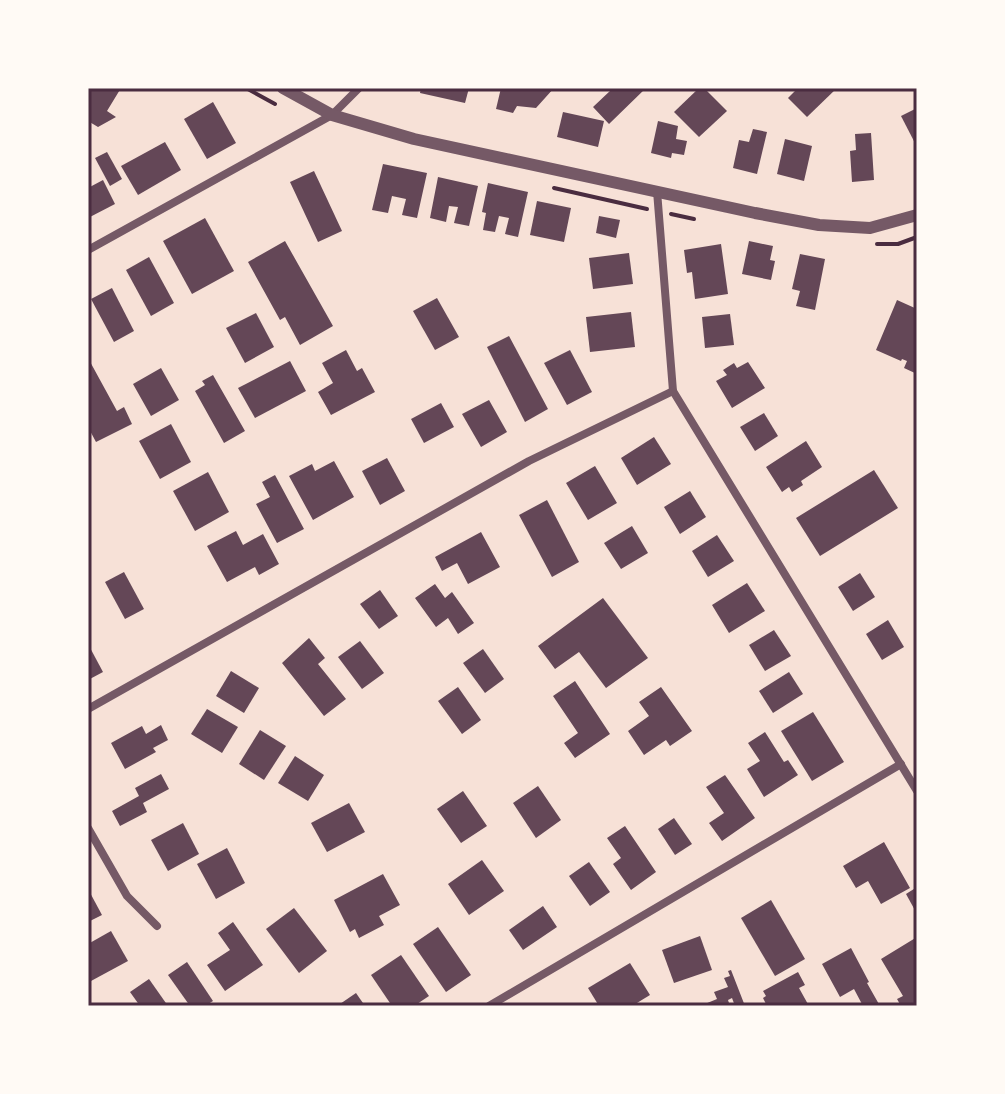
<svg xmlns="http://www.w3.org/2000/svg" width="1005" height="1094" font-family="'Archivo Narrow',sans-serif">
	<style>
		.building { fill: #644757 }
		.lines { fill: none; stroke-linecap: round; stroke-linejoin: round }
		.path { stroke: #4a2c40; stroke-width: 4 }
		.minor { stroke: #755966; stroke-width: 8 }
		.tertiary { stroke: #755966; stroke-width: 12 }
		.neatline { fill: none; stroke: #4a2c40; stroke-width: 3 }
	</style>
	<rect width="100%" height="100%" fill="#f7e1d7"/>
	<g class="building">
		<path d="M88,88H121L107,111L116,117L98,127L88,121Z"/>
		<path d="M421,88H469L465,103L420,93Z"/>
		<path d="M501,88H554L536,108L517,106L513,113L496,109Z"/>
		<path d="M609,88H646L609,124L593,107L611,90Z"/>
		<path d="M699,88H704L727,111L699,137L674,112Z"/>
		<path d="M798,88H837L807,117L788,98Z"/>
		<path d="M213,102L236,143L207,159L184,119Z"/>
		<path d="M917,108V147L901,116Z"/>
		<path d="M563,112L604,121L598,147L557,137Z"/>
		<path d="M658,121L678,126L676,139L687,141L684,155L672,153L671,158L651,153Z"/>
		<path d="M753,129L767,132L757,174L733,168L739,140L749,142Z"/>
		<path d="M871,133L874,180L852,182L850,151L856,150L855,134Z"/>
		<path d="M785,139L812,146L804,181L777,174Z"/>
		<path d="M165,142L181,170L138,195L121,166Z"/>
		<path d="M107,152L122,179L110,186L95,158Z"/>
		<path d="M383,164L427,173L417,218L402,215L406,199L392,196L388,213L372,210Z"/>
		<path d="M314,171L342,231L318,242L290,182Z"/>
		<path d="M438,177L478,186L469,226L454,223L458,207L449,206L446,222L430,218Z"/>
		<path d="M103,180L115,204L88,218V188Z"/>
		<path d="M488,183L528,192L518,237L505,234L509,218L499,216L495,232L483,230L486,213L482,212Z"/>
		<path d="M537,201L571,208L564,242L530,235Z"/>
		<path d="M599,216L620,220L616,238L596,233Z"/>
		<path d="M205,218L234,271L192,294L163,241Z"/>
		<path d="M285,241L333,326L300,345L285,317L280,320L248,262Z"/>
		<path d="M749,241L773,246L770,260L775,261L771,280L742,274Z"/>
		<path d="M721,244L728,294L695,299L692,272L687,273L684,250Z"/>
		<path d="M629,253L633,284L593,289L589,258Z"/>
		<path d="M800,254L825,259L815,310L796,306L800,291L792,289Z"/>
		<path d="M149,257L174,303L151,316L126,270Z"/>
		<path d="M112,288L134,331L114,342L91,299Z"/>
		<path d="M437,298L459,337L435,350L413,311Z"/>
		<path d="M897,300L917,309V374L904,368L907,361L902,359L901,361L876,350Z"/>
		<path d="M631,312L635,347L590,352L586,317Z"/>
		<path d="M256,313L274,347L245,363L226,328Z"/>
		<path d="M730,314L734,345L705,348L702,317Z"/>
		<path d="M509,336L548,409L525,422L487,347Z"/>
		<path d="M346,350L357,371L362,368L375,392L331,415L318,392L333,383L322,363Z"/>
		<path d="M570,350L592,392L567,405L544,363Z"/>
		<path d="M88,358L117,411L124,407L132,424L96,442L88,427Z"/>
		<path d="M290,361L306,391L255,418L238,388Z"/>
		<path d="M748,362L765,388L732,408L716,381L727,375L723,370L734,363L737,368Z"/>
		<path d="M161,368L179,400L151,416L133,384Z"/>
		<path d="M213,375L245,431L224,443L195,391L205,385L202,381Z"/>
		<path d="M489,400L507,432L481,447L462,414Z"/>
		<path d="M441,403L454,427L424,443L411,419Z"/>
		<path d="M764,413L778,436L755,451L740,427Z"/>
		<path d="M171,424L191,462L160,479L139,441Z"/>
		<path d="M654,437L671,464L637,485L621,458Z"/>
		<path d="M806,441L822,467L801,481L803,485L792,492L789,487L782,492L766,467Z"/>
		<path d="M387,458L405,491L380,505L362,471Z"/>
		<path d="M334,461L354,497L313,520L289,476L312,464L315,471Z"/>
		<path d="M595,466L617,503L588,520L566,483Z"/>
		<path d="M874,470L898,508L820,556L796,518Z"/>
		<path d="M208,472L229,512L195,531L173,491Z"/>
		<path d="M275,475L304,529L277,543L256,504L270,497L262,482Z"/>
		<path d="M690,491L706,517L680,534L664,507Z"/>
		<path d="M547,500L579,562L552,577L519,515Z"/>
		<path d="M632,526L648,553L621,569L604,543Z"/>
		<path d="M236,531L243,545L263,534L279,564L259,575L255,567L227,582L207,546Z"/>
		<path d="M481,532L500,567L468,584L457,563L442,571L435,557Z"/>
		<path d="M717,535L734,561L708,577L692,551Z"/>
		<path d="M124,572L144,609L125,619L105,582Z"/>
		<path d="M860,573L875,597L853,611L838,587Z"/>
		<path d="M747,583L765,611L729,633L712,605Z"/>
		<path d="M435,584L445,598L452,592L474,623L458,634L448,618L436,627L415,598Z"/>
		<path d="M380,590L398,616L379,629L360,604Z"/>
		<path d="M603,598L648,658L606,688L579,652L555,669L538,646Z"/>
		<path d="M888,620L904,647L882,660L866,634Z"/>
		<path d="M774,630L791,656L765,671L749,645Z"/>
		<path d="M309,638L325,658L318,664L346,699L324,716L282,663Z"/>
		<path d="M360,641L384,673L362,689L338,657Z"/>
		<path d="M88,644L103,672L88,680Z"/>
		<path d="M483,649L504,679L485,693L463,663Z"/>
		<path d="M231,671L259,688L244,713L216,696Z"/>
		<path d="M789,672L803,694L773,713L759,691Z"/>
		<path d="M575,681L610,734L575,758L564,743L578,733L553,696Z"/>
		<path d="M458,687L481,720L462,734L438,701Z"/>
		<path d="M661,687L692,731L670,746L666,740L644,755L628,731L649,716L639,702Z"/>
		<path d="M207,709L238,727L222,753L191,734Z"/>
		<path d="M813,712L844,762L812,781L781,731Z"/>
		<path d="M161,725L168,740L153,748L156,752L125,769L111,743L142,726L146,734Z"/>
		<path d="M260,730L286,746L264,780L239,764Z"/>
		<path d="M765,732L784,762L788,760L798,775L764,797L747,769L760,761L748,743Z"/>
		<path d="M295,756L324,775L308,801L278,783Z"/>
		<path d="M161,774L169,789L143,803L147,812L120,826L112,811L139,796L135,788Z"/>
		<path d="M725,775L755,818L722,841L709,823L724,813L706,787Z"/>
		<path d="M538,786L561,820L536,838L513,803Z"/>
		<path d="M463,791L487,826L461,843L437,809Z"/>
		<path d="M349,803L365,832L327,852L311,823Z"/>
		<path d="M674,818L692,844L675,855L658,829Z"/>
		<path d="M183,823L199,854L168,871L151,840Z"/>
		<path d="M625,826L656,872L631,890L613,864L621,858L607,838Z"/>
		<path d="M884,842L910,888L881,904L868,881L856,888L843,866Z"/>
		<path d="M227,848L245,883L216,899L197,864Z"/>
		<path d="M482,860L504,891L469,915L448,884Z"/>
		<path d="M589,862L610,892L590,906L569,876Z"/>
		<path d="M383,874L400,905L379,916L384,925L359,938L355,929L350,932L334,900Z"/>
		<path d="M917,887V914L906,894Z"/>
		<path d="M88,889L102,915L88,922Z"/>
		<path d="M771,900L805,959L775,976L741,918Z"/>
		<path d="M543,906L557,927L523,950L509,930Z"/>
		<path d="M294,908L327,951L299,973L266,929Z"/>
		<path d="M233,922L263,965L225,991L207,965L230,950L218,933Z"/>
		<path d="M438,927L471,975L446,992L413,944Z"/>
		<path d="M111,931L128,961L91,981L88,975V944Z"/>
		<path d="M700,936L712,970L674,983L662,950Z"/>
		<path d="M917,937V1006H901L897,999L903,996L881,959Z"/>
		<path d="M851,948L869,982L867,983L880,1006H863L854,989L840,997L822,964Z"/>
		<path d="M401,955L429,996L414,1006H392L371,975Z"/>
		<path d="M187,962L213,1001L205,1006H190L168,975Z"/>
		<path d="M630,963L650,995L632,1006H599L588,988Z"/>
		<path d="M731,970L745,1006H735L732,998L728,1000L730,1006H700L717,999L714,992L728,987L724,978L730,976L728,971Z"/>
		<path d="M798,972L805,985L799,988L809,1006H767L763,998L766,996L763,991Z"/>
		<path d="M149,979L168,1006H140L130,992Z"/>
		<path d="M356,993L365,1006H337Z"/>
	</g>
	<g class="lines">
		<g class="path">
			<path d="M246,88L275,104"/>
			<path d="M554,188L647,209"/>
			<path d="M671,214L694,219"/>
			<path d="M877,244H898L917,237"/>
		</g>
		<g class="minor">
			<path d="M657,191L673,391L917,791"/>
			<path d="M88,250L332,115L359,88"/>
			<path d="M88,709L529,461L673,391"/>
			<path d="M88,828L127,896L157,926"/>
			<path d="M489,1006L901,764"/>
		</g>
		<path class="tertiary" d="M283,88L332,115L414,139L755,213L819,225L870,228L917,215"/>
	</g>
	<rect width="1005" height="1094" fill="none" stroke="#fffaf5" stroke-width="180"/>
	<rect x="90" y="90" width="825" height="914" class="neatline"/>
</svg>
